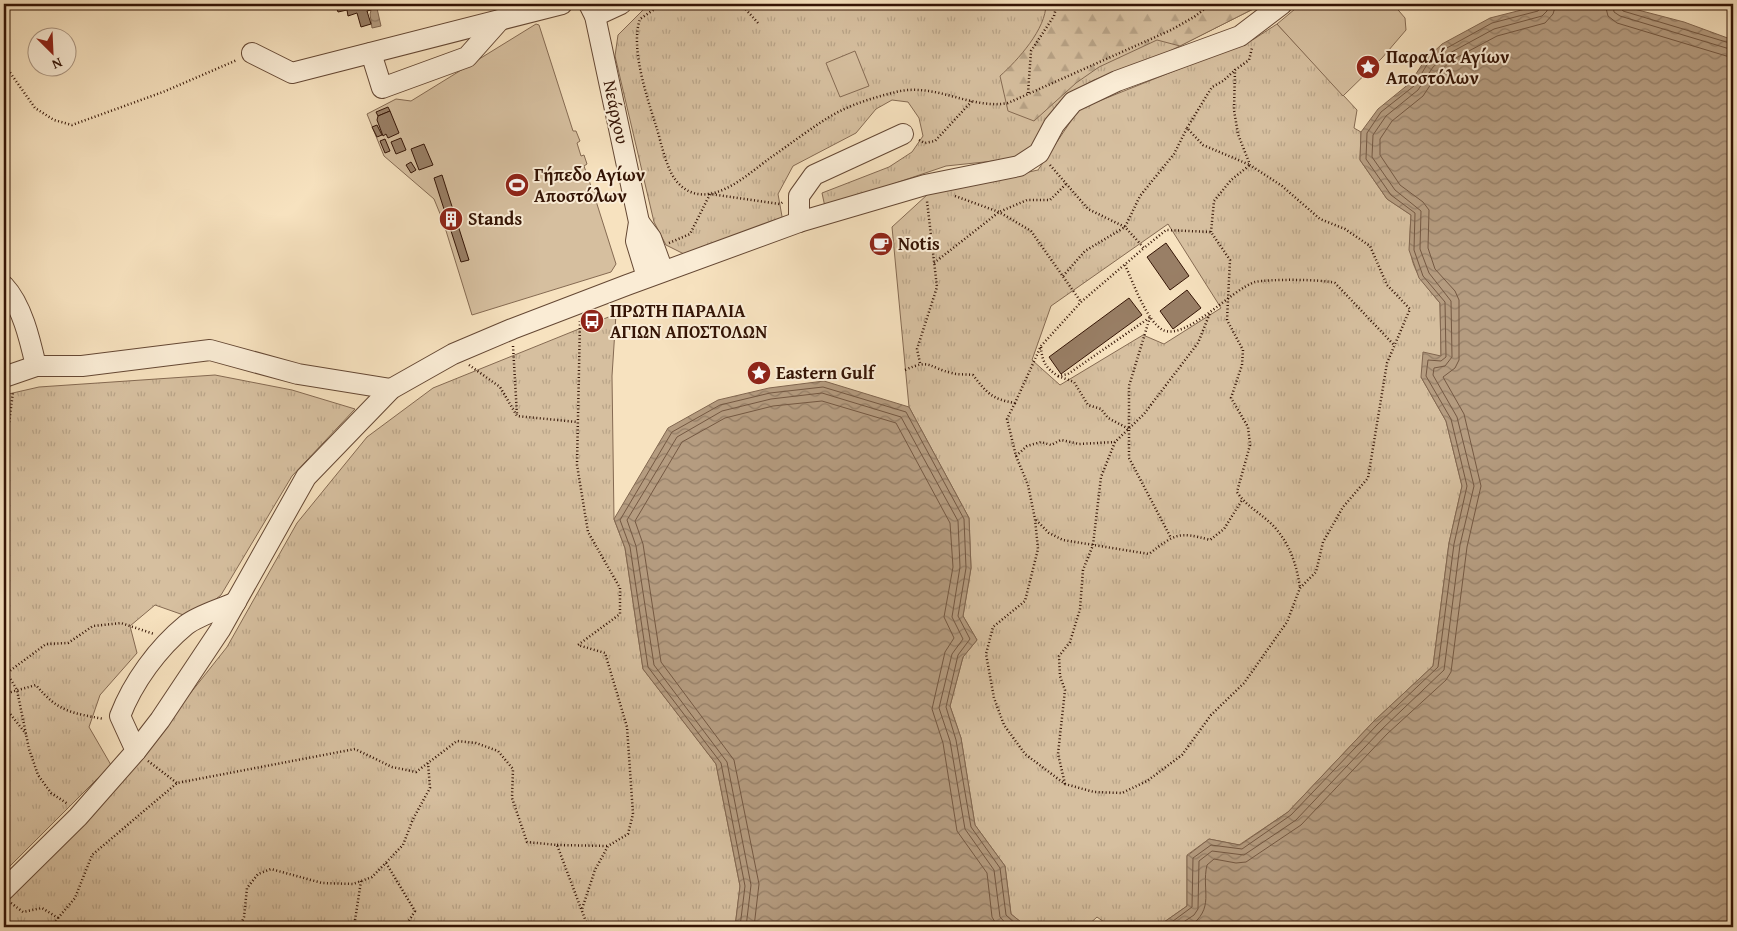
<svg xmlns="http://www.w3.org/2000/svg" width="1737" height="931" font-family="'Gentium Book Plus',serif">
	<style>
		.grass { fill: url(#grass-tufts); stroke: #856a52; fill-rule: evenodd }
		.forest { fill: url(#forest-firs); stroke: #856a52 }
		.pitch { fill: #d6bf9f; stroke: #856a52 }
		.water { fill: url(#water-waves); stroke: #81664f }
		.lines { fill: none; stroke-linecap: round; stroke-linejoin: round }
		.shore { stroke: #745842; stroke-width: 1 }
		.building { fill: #997f66; stroke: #341405 }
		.minor-casing { stroke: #654834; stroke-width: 22 }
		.path { stroke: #341405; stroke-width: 2.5; stroke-dasharray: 1 2.5; stroke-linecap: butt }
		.minor { stroke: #faecd5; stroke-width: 20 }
		.labels { text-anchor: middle; stroke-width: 4; stroke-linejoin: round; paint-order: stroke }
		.poi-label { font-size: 18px; font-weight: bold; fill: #341405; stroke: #faecd5; text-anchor: start }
		.street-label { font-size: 18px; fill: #341405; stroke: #faecd5 }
	</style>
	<defs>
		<pattern id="grass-tufts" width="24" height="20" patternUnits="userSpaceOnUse" patternTransform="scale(1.25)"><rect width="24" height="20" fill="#d6bf9f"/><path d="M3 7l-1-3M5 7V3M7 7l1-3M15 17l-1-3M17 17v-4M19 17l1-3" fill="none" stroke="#b8a387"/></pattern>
		<pattern id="forest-firs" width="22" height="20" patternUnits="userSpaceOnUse" patternTransform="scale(1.25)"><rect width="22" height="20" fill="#d6bf9f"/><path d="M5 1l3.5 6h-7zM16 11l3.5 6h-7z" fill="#b8a387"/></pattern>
		<pattern id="water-waves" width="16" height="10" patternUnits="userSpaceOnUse" patternTransform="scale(1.25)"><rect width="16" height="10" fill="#b59c80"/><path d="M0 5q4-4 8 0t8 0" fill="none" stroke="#947e67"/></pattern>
	</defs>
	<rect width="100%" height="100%" fill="#f7e2bf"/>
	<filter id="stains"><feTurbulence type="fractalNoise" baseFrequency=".004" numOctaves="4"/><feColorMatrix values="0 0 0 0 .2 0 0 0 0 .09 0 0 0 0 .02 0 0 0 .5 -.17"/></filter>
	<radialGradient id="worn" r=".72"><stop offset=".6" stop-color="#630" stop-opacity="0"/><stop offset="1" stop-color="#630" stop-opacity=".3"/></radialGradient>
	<g class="grass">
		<path d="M649,4H1263L1166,53L1094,80L1068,94L1032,149L1013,159L946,166L825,207L822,193L889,167L912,152L923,136L919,118L908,102L892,100L876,109L856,133L793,166L778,194L783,222L688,256L666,245L654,222L615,56L618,35Z"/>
		<path d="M1277,24L1357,110L1354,128L1361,132L1360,160L1387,199L1411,215C1408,261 1410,268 1440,303L1441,357L1421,377L1446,421L1462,486L1449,543L1433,666L1374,721L1288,812L1239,845L1209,839L1187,855V906L1157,927H1111L1097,917L1086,927H1027L1011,914L1005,866L975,825L961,738L950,706L963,657L977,640L963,616L971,568L969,518L909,407L892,227L928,194L1038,170L1079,109L1254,39ZM1168,224L1221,308L1164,344L1143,335L1060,385L1032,360L1051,306Z"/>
		<path d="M616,314L612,376L614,519L625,548L643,669L716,764L740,886L735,927H4V904L108,797L227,647L297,523L367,437L433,388Z"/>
		<path d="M215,375L292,390L355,409L292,476L221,595L192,618L155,605L130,626L137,653L100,695L89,727L111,765L4,872V395L39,387Z"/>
	</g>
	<path class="forest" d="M1046,4H1263L1180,46L1157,40L1099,67L1076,83L1034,121L1008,111L1000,76C1018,60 1046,29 1046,4Z"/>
	<g class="pitch">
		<path d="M1301,4H1393L1405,18L1406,30L1382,58L1343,96L1277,24Z"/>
		<path d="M536,24L539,25L573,131H576L580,141L577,143L581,156L584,155L587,164L584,166L592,189L595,188L599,199L596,201L616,264L611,272L472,315L443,221L434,199L384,156L367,114L396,99L411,101Z"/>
		<path d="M855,51L869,86L840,97L826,63Z"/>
	</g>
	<g class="water">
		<path d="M373,4H376L381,26L372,28L370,14Z"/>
		<path d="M1545,4H1615L1684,22L1733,40V927H1157L1187,906V856L1209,839L1240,845L1288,812L1374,721L1433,666L1449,543L1462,486L1446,421L1421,377L1423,352L1441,356L1440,303L1419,278L1409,250L1411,215L1387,199L1360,160L1361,132L1378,109L1410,83L1425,60L1442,44L1490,18Z"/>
		<path d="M824,381L909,407L969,518L971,568L963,616L977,640L963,657L950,706L961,738L975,825L1005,866L1011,914L1027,927H735L740,886L716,764L643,669L625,548L614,519L668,428L718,400L769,388Z"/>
	</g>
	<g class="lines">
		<g class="shore">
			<path d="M1605,4L1608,16L1617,23L1733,58"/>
			<path d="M1613,4L1614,12L1620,16L1733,50"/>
			<path d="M1619,4L1623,11L1733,44"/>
			<path d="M740,927L745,886L721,763L648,667L630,547L620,520L672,432L720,405L770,393L823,387L906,412L964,519L966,568L958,616L970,639L958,655L946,707L956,740L971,827L1000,868L1006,915L1019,927"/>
			<path d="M746,927L751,885L727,762L654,665L636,546L627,520L677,437L722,411L771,399L822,393L901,417L958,521L960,567L952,617L963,639L952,654L939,708L950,741L965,829L994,870L1000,917L1009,927"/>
			<path d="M754,927L759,884L734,760L661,662L643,544L635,521L682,442L725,418L773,406L822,401L896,423L950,523L953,567L944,617L954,638L945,652L932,709L943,743L957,831L987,873L992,917L998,927"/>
			<path d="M1165,927L1192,907L1193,858L1211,845L1242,849L1291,815L1377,725L1438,667L1454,544L1467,486L1451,419L1426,376L1428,360L1441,361L1446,357L1445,302L1423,276L1414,250L1415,213L1391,195L1366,159L1367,133L1381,112L1414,86L1428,63L1445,49L1492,23L1538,11L1542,4"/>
			<path d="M1176,927L1194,915L1198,909L1199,861L1212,851L1244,855L1296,820L1382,729L1444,670L1460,545L1474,486L1457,417L1433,375L1434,368L1445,366L1452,357L1451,301L1429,273L1420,249L1421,211L1395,190L1372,157L1373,135L1386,116L1418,90L1433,67L1448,54L1494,29L1542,16L1547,11L1548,4"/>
			<path d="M1189,927C1216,908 1201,891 1207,865L1214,859L1236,863L1246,862L1301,825L1387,734L1446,680L1451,672L1467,547L1481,486L1464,414L1443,377L1455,368L1459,360V300L1455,291L1435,269L1428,248L1429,210L1423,202L1400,185L1380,155V139L1392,121L1423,96L1439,72L1452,60L1497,36L1545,23L1553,14L1556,4"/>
		</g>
	</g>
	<g class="building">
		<path d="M335,4H370L371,10L367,11L371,24L361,27L357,13L348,16L347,10L338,12Z"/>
		<path d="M388,107L390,111L378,116L376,112Z"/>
		<path d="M390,111L399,133L388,138L386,134L383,136L377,120L378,116Z"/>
		<path d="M377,125L382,135L377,137L372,127Z"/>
		<path d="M401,138L406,150L396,154L391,142Z"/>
		<path d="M385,139L390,151L385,153L380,141Z"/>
		<path d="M424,144L433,165L419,170L411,149Z"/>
		<path d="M411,162L416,170L411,173L406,165Z"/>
		<path d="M442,175L469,260L461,262L434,178Z"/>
		<path d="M1166,243L1189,276L1170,290L1147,257Z"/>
		<path d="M1187,290L1201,308L1173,329L1160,311Z"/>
		<path d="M1129,298L1142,315L1061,374L1049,357Z"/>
	</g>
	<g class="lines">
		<g class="minor-casing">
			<g id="minor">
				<path d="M589,4L595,16L639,222L636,241L647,277"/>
				<path d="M595,16L621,4"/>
				<path d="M252,53L292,73L562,4"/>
				<path d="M371,53L382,88L467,57L500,20"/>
				<path d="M639,222L651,238L663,271"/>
				<path d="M799,222V196L814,175L903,134"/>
				<path d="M4,286C22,305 30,340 36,366"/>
				<path d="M4,377L36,366H82L210,350L298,374L391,389"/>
				<path d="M136,751L120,716C133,682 158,648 186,625C199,615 221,609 236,602"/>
				<path d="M4,890L78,817L136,751L160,720L220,630L306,477L391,389L453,354L512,329L627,285L799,222L925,185L1019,166L1039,153L1054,125L1073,102L1117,81L1240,36L1282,4"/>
			</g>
		</g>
		<g class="path">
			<path d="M662,4L640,19C630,48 647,97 656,126C662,144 666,172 680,185C709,212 748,174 770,158C789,145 807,131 826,119C848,105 872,98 896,92C935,82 971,110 1008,103L1171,30L1194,17L1211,4"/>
			<path d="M741,4L758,23"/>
			<path d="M4,64L35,108L54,120L72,125L163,92L237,60"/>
			<path d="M1028,93L1031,51L1054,16L1057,4"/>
			<path d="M1187,128L1212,87L1223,81L1235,70"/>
			<path d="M919,140L925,143L935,141L972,101"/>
			<path d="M1050,165L1088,209L1125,227L1144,248L1166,230L1211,232L1230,260L1227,320L1243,350L1242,365L1231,398L1248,427L1250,445L1237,492C1247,508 1265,515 1277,530C1291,547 1297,567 1300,588"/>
			<path d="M955,196L999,212L1031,231L1081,302"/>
			<path d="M669,243L690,234L710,194L780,204L783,202"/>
			<path d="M934,263L999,212L1027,200H1050L1066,184"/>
			<path d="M1125,265C1133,282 1147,322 1163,330C1186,341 1232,289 1255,282C1268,279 1322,279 1335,283L1395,346"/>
			<path d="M1063,276L1085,251L1125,227L1140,196L1174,154L1187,128L1203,145L1250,165L1231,180L1214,201L1211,232"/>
			<path d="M580,321L577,465L588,532L620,588V614L578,645L605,653L627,727L633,814L628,834L608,846L595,870L582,909"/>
			<path d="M513,346L517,415"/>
			<path d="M1041,347C1042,362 1046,368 1058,376L1068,374L1149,318"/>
			<path d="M920,363L917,349L937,287L927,201"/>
			<path d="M469,365L500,387L517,416L577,422"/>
			<path d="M905,370C931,358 929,368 952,373C958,375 966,374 973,375C987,393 991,399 1015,403L1041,346L1081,302L1144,248"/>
			<path d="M1058,376L1074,382L1088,405L1101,409L1108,418L1129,429V386L1150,317"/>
			<path d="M1015,403L1007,419L1016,456L1028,485L1035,519L1038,549L1025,601L993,627L986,654L994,698L1004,725L1025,754L1065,784L1094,792L1122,793L1147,781L1182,755L1211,715L1244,683L1287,622L1300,588L1316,572L1323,542L1343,507L1368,478L1387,363L1410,309L1387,285L1370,246L1345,229L1320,219L1282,186L1250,165L1238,134L1234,110L1235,70L1249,60L1252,48"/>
			<path d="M1129,430V458L1171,538"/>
			<path d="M4,434L8,431L13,392"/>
			<path d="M1016,456L1027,446L1041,442L1051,445L1061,440L1079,444L1115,442"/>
			<path d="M1036,520L1049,533L1063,540L1149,554C1175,534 1178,531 1210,540L1224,529L1242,500"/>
			<path d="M4,673H7L46,644L68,643L93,626L121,623L154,634"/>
			<path d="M7,673L17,690L29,749L38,775L51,793L68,804"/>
			<path d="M4,694L36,685C58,712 72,713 104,719"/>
			<path d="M4,706L26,734"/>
			<path d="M148,761L177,783"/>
			<path d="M1065,784L1058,754L1065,690L1060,676L1059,656L1070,642L1080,609L1083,570L1093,545L1101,477L1115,442L1144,414L1198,343L1210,313"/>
			<path d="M557,845L608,846"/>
			<path d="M386,863L415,911L405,927"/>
			<path d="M11,903L23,912L42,908L58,918L51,927"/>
			<path d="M58,918L75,898L92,855L177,783L355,749L392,767L416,772L457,741L476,743L498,751L513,769L512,798L527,842L557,845L588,927"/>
			<path d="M240,927L244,917L247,888L258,874L271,869L322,883L353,884L372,877L403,845L413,819L430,788L428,763"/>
			<path d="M354,927L361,881"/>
		</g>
		<use href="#minor" class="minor"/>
	</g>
	<defs>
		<g id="sight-disc" transform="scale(1.25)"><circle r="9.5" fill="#8f2418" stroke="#faecd5"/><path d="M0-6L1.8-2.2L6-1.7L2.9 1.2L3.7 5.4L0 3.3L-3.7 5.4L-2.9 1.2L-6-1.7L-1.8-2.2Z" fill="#fff"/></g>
		<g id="stadium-disc" transform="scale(1.25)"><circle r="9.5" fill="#8f2418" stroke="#faecd5"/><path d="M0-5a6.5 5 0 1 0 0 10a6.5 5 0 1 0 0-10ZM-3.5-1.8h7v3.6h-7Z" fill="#fff"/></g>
		<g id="building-disc" transform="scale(1.25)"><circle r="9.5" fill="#8f2418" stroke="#faecd5"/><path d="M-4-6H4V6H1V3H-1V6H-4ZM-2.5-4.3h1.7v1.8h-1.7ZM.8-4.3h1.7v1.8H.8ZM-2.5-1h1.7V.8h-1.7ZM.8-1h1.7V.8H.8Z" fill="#fff"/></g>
		<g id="cafe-disc" transform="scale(1.25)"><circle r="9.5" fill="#8f2418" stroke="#faecd5"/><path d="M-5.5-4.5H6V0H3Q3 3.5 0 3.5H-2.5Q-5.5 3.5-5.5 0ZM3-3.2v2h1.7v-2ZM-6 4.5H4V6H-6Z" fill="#fff"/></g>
		<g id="bus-disc" transform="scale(1.25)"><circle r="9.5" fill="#8f2418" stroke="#faecd5"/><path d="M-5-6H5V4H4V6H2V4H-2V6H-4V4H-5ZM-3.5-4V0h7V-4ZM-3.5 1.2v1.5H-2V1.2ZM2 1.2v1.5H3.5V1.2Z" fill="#fff"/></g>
	</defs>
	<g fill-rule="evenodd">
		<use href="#sight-disc" x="1368" y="67"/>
		<use href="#stadium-disc" x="517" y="185"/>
		<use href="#building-disc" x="451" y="219"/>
		<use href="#cafe-disc" x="881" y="244"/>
		<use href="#bus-disc" x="592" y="321"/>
		<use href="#sight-disc" x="759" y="373"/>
	</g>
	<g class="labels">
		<g class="poi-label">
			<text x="1386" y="63">Παραλία Αγίων<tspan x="1386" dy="21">Αποστόλων</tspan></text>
			<text x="534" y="181">Γήπεδο Αγίων<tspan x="534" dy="21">Αποστόλων</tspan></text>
			<text x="468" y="225">Stands</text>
			<text x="898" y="250">Notis</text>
			<text x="610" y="317">ΠΡΩΤΗ ΠΑΡΑΛΙΑ<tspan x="610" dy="21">ΑΓΙΩΝ ΑΠΟΣΤΟΛΩΝ</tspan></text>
			<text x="776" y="379">Eastern Gulf</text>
		</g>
		<g class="street-label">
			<text transform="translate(616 112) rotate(78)" y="6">Νεάρχου</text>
		</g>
	</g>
	<rect width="1737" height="931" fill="none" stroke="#f7e2bf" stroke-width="20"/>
	<rect x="5" y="5" width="1727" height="921" fill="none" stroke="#341405" stroke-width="2.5"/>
	<rect x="10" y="10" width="1717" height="911" fill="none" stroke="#341405"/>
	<g transform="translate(52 52) rotate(156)"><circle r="24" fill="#faecd5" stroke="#ab9682"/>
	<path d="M0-4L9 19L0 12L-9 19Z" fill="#8f2418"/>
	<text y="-8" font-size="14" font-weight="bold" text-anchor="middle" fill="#341405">N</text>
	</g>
	<rect width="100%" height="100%" filter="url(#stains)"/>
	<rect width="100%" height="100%" fill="url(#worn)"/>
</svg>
